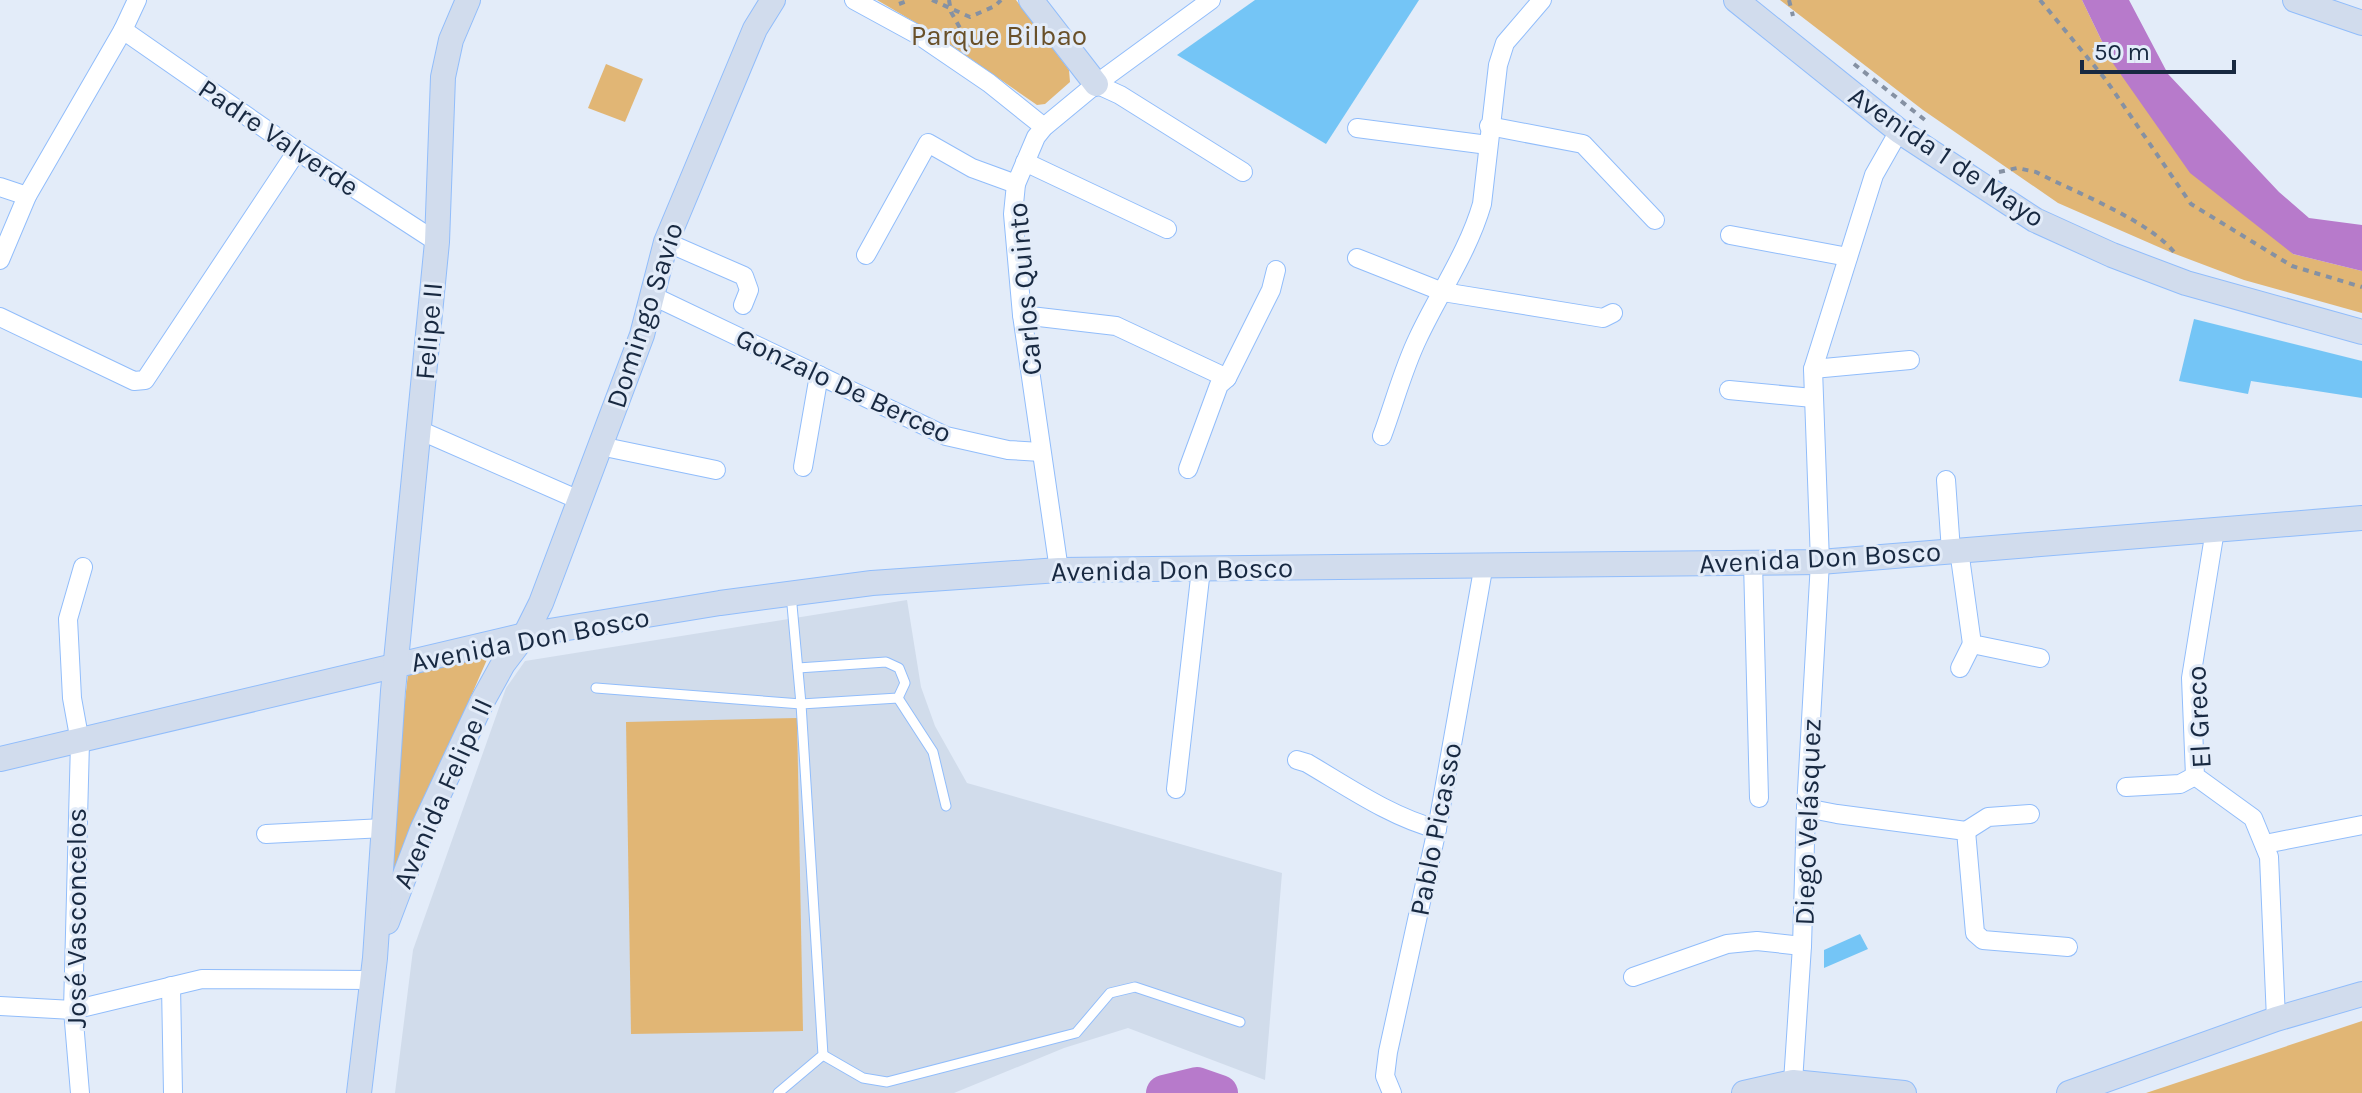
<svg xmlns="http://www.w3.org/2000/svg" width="2362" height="1093" font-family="Karla,sans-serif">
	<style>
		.built { fill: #d1dceb }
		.green { fill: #e1b675 }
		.water { fill: #b77acb }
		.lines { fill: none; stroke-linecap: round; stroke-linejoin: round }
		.river { stroke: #b77acb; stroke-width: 36 }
		.building { fill: #74c5f6 }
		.lane-casing { stroke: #91bdfb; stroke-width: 11 }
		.street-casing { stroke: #91bdfb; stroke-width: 20 }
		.secondary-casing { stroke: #91bdfb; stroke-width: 26 }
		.path { stroke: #8591a3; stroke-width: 4; stroke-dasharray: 6 6; stroke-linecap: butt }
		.lane { stroke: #fff; stroke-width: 9 }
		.street { stroke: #fff; stroke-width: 18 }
		.secondary { stroke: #d1dced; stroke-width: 24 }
		.labels { text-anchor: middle; stroke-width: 6; stroke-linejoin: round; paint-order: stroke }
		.park-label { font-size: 28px; fill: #695029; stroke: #e3ecf9 }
		.street-label { font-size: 28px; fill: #182941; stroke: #e3ecf9 }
	</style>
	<rect width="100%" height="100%" fill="#e3ecf9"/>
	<path class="built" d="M907,600L921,687L935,726L967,783L1282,873L1265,1080L1128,1028L1064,1048L954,1093H395L413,950L506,688L525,661Z"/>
	<g class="green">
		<path d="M877,0H1016L1069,70L1070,82L1045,104L1037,105L935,34Z"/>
		<path d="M1780,0H2082L2112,62L2293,254L2362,271V313L2244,280L2170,252L2058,203L1923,110Z"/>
		<path d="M606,64L643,79L625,122L588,108Z"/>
		<path d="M489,655L383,897L408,674Z"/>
		<path d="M797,718L803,1031L631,1034L626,722Z"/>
		<path d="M2362,1021V1093H2146Z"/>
	</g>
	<path class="water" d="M2082,0H2129L2168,74L2279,192L2309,218L2362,225V271L2293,254L2190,173L2112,62Z"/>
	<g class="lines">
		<path class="river" d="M1164,1093L1197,1085L1220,1093"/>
	</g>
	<g class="building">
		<path d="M1255,0H1419L1326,144L1177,55Z"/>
		<path d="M2194,319L2362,361V398L2251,381L2248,394L2179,381Z"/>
		<path d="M1860,934L1868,949L1824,968V950Z"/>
	</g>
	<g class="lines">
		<g class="lane-casing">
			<g id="lane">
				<path d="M596,688L801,704L791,594"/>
				<path d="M898,698L933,752L946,806"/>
				<path d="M823,1055L863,1078L887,1082L1076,1033L1110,993L1135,987L1240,1022"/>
				<path d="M778,1093L823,1055L801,704L898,698L905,683L899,668L886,662L798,668"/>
			</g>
		</g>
		<g class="street-casing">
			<g id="street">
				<path d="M854,0L920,36L989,83L1044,127"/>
				<path d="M123,30L297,151L437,242"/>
				<path d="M1096,84L1120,95L1243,172"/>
				<path d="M1489,126L1583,144L1655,220"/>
				<path d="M1357,128L1488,145"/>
				<path d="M1025,162L1167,229"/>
				<path d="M0,187L27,196"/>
				<path d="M1730,235L1848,257"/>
				<path d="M666,242L744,276L749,290L743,305"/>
				<path d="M866,255L928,143L972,168L1016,184"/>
				<path d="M1357,258L1443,292L1603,318L1613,313"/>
				<path d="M0,260L27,196L123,30L137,0"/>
				<path d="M653,296L946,436L1008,450L1041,452"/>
				<path d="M1022,315L1116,326L1227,378L1271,290L1276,270"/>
				<path d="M0,317L134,381L145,380L297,151"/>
				<path d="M1813,369L1910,360"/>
				<path d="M1729,390L1813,398"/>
				<path d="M419,430L579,500"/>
				<path d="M1382,436C1394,404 1403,369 1418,338C1439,293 1468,252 1482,204L1498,65L1505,43L1542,0"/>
				<path d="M600,446L716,470"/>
				<path d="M803,467L819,375"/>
				<path d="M1188,469L1219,385L1227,378"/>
				<path d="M1946,480L1951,551"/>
				<path d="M2215,530L2191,678L2195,776L2253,818L2269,857L2276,1019"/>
				<path d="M1959,550L1972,644L2040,658"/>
				<path d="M1753,562L1759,798"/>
				<path d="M1059,570L1022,315L1013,214L1016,184L1036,137L1044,127L1096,84L1211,0"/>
				<path d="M1960,668L1972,644"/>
				<path d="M1297,760L1307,763C1348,787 1391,817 1437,829"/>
				<path d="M2126,787L2180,784L2195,776"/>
				<path d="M1176,789L1201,569"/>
				<path d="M1806,808L1837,814L1966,831L1975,933L1983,940L2068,947"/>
				<path d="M1966,831L1988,817L2030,814"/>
				<path d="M266,834L384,828"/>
				<path d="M2265,844L2362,825"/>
				<path d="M1633,977L1727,944L1757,941L1802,946"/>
				<path d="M171,986L173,1093"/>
				<path d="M0,1006L73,1010L202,979L371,980"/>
				<path d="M1793,1082L1802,946L1806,808L1820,562L1813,369L1874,175L1899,131"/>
				<path d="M80,1093L73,1010L80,742L72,698L68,619L83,567"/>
				<path d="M1392,1093L1385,1076L1388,1052L1437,829L1484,564"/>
			</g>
		</g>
		<g class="secondary-casing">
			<g id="secondary">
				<path d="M1031,0L1096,84"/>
				<path d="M1736,0L1899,131L2035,220L2112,255L2186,283L2362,332"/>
				<path d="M2295,0L2362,23"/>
				<path d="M0,759L525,635L720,603L872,583L1059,570L1820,562L2362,518"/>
				<path d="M387,922L422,830L482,702L503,664L525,635L541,603L642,335L666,242L755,29L773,0"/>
				<path d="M359,1093L375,958L393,691L437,242L443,77L451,40L468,0"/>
				<path d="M1744,1093L1793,1082L1904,1093"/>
				<path d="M2069,1093L2276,1019L2362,994"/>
			</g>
		</g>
		<g class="path">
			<path d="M932,0L970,17L995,6L1001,0"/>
			<path d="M949,0L951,12L970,46"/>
			<path d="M1789,0L1793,16"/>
			<path d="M2040,0L2106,80L2191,204L2292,266L2362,287"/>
			<path d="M899,4L910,0"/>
			<path d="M1854,64L1925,120"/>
			<path d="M1999,172L2017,168L2036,172C2074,192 2154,222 2177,256"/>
		</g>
		<use href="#lane" class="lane"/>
		<use href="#street" class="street"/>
		<use href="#secondary" class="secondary"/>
	</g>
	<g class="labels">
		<g class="park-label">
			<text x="999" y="45">Parque Bilbao</text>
		</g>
		<g class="street-label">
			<text transform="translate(279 137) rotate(34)" y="10">Padre Valverde</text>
			<text transform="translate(1947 156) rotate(34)" y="10">Avenida 1 de Mayo</text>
			<text transform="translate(1024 289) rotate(-95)" y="10">Carlos Quinto</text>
			<text transform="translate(644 315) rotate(-72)" y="10">Domingo Savio</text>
			<text transform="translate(428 331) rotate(-85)" y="10">Felipe II</text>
			<text transform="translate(844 385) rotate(25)" y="10">Gonzalo De Berceo</text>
			<text transform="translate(1820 557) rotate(-3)" y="10">Avenida Don Bosco</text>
			<text transform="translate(1172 569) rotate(-1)" y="10">Avenida Don Bosco</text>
			<text transform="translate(530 639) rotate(-11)" y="10">Avenida Don Bosco</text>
			<text transform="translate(2198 717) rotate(-93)" y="10">El Greco</text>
			<text transform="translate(442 793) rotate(-66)" y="10">Avenida Felipe II</text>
			<text transform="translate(1807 822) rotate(-88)" y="10">Diego Velásquez</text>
			<text transform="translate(1435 829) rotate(-79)" y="10">Pablo Picasso</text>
			<text transform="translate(76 918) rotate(-90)" y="10">José Vasconcelos</text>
		</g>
	</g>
	<path d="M2082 60v12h152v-12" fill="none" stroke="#182941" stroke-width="4"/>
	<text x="2094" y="60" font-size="24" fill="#182941" stroke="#e3ecf9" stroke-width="6" paint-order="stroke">50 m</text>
</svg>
